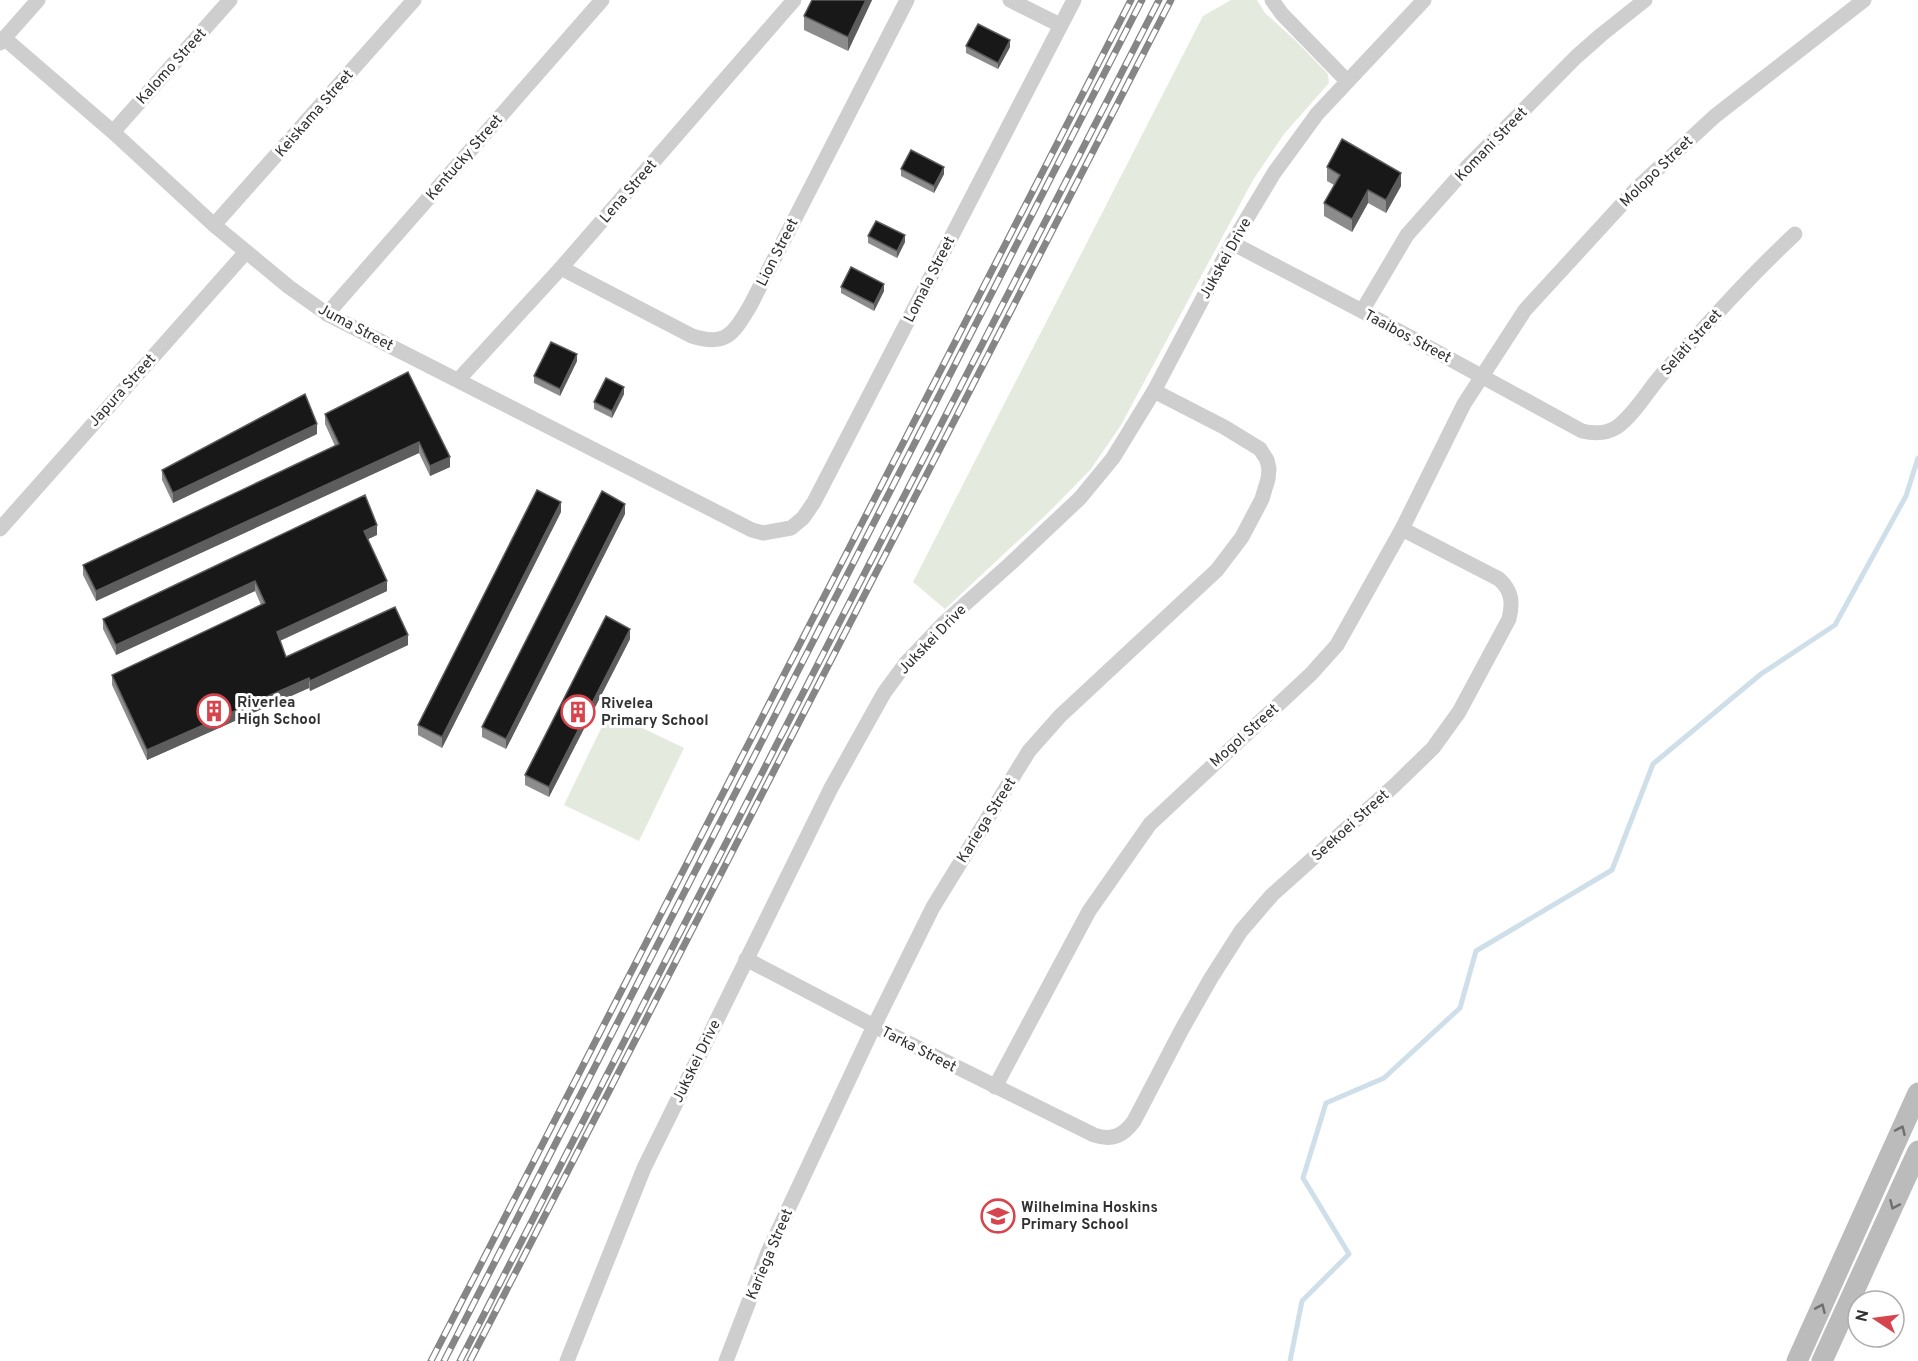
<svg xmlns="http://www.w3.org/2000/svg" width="1918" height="1361" font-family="Overpass,sans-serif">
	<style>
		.green { fill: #e4eade }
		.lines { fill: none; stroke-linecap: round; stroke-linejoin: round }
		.stream { stroke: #cfdfea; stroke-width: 5 }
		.minor { stroke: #cecece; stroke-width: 15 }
		.secondary { stroke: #bbb; stroke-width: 21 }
		.rail-casing { stroke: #868686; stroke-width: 7 }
		.rail { stroke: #fff; stroke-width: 4.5; stroke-dasharray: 14; stroke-linecap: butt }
		.wall { fill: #8c8c8c }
		.shaded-wall { fill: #5d5d5d }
		.building { fill: #181818; stroke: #5d5d5d; stroke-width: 1.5 }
		.oneway { stroke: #6f6f6f }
		.labels { text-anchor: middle; stroke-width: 6; stroke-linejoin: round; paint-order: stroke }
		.street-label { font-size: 15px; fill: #313131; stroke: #fff }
		.poi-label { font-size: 15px; font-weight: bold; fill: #313131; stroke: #fff; text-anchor: start }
	</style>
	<rect width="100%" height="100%" fill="#fff"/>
	<g class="green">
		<path d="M1231,0H1257L1265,13L1296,41L1328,74L1329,83L1284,134L1253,180L1121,425L1091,469L1050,511L945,609L913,582L1203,16Z"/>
		<path d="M609,712L684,748L639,841L564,805Z"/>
	</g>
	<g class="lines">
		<path class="stream" d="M1290,1361L1302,1301L1349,1254L1303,1178L1326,1103L1384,1078L1460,1008L1476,951L1612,870L1653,764L1761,674L1835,625L1906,496L1918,458"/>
		<g class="minor">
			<path d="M1010,0L1060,25"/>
			<path d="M1272,0L1282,14L1347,81"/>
			<path d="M4,38L113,132L214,225L289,287L327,314L752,530L763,533L791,528L803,518L814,502L1074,0"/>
			<path d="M0,43L38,0"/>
			<path d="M113,132L230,0"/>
			<path d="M214,225L414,0"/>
			<path d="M1232,243L1362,311L1582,431C1594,434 1606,434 1617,427C1636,413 1649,388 1665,371C1707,324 1749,277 1795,234"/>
			<path d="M561,268L692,336C726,347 733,334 750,306L907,0"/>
			<path d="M1362,311L1407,235L1469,165L1576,57L1601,35L1645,0"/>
			<path d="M327,314L602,0"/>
			<path d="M459,379L561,268L794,0"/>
			<path d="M0,529L246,252"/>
			<path d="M746,959L874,1026L1094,1135C1112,1141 1123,1136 1134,1121L1182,1029L1211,978L1241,931L1272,895L1395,785L1433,748L1459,712L1509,619C1513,602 1512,591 1499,579L1402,529"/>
			<path d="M995,1087L1089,911L1150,824L1311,674L1337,645L1402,529L1464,404L1525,310L1636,189L1715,116L1864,0"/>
			<path d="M567,1361L644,1168L831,788L884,693L906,663L945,622L1010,564L1080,498L1113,458L1154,391L1232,243L1274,173L1317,114L1424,0"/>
			<path d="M726,1361L768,1252L874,1026L933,907L1008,785L1029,751L1060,716L1217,570L1242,537L1262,499L1268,479L1269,469L1267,460L1260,449L1224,427L1154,391"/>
		</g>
		<g class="secondary">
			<path d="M1797,1361L1918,1093"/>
			<path d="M1822,1361L1918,1151"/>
		</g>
		<g class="rail-casing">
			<g id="rail">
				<path d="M431,1361L1131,0"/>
				<path d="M444,1361L1142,0"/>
				<path d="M460,1361L1159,0"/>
				<path d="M470,1361L1171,0"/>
			</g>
		</g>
		<use href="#rail" class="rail"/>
	</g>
	<g class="wall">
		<path d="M872,0L848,51L804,30V16Z"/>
		<path d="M966,46L1010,47L998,69L966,53Z"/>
		<path d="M1327,167L1401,186L1386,213L1368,203L1352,232L1324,216V203L1334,185L1327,181Z"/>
		<path d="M901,169L944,174L934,193L901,176Z"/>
		<path d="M868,236L905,242L897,258L868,243Z"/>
		<path d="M841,287L884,291L874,311L841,293Z"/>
		<path d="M577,361L560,396L534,383V376Z"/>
		<path d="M408,372L450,467L430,476L419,453L96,601L83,575V565L335,446L325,424V414Z"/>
		<path d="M624,394L612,418L594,409V402Z"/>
		<path d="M317,434L173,503L162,480V470Z"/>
		<path d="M561,512L442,748L418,735V725Z"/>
		<path d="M625,514L506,749L482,737V727Z"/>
		<path d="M377,535L368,539L387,591L280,641L286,657L408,645L310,691L309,688L147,760L112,685V675L261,605L255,591L116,655L103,629V619Z"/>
		<path d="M630,639L549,797L525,785V775Z"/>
	</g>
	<g class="shaded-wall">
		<path d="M866,0H872L848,51V37Z"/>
		<path d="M1010,40V47L998,69V63Z"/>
		<path d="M944,167V174L934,193V186Z"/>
		<path d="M1401,173V186L1386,213V200Z"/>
		<path d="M1368,190V203L1352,232V219Z"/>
		<path d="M905,235V242L897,258V251Z"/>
		<path d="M884,284V291L874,311V304Z"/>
		<path d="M577,354V361L560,396V389Z"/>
		<path d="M624,387V394L612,418V411Z"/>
		<path d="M317,424V434L173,503V493Z"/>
		<path d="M419,442V453L96,601V591Z"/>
		<path d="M450,457V467L430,476V466Z"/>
		<path d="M561,502V512L442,748V737Z"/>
		<path d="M625,504V514L506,749V739Z"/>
		<path d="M377,525V535L364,541V531Z"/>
		<path d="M255,581V591L116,655V645Z"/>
		<path d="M387,581V591L277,642V632Z"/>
		<path d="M630,629V639L549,797V787Z"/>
		<path d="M408,635V645L310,691V681Z"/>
		<path d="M309,678V688L147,760V750Z"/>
	</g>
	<g class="building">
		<path d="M812,0H866L848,37L804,16Z"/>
		<path d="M978,24L1010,40L998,63L966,46Z"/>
		<path d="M1342,139L1401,173L1386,200L1368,190L1352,219L1324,203L1340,175L1327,167Z"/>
		<path d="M911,150L944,167L934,186L901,169Z"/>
		<path d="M876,221L905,235L897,251L868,236Z"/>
		<path d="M851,267L884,284L874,304L841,287Z"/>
		<path d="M551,342L577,354L560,389L534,376Z"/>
		<path d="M408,372L450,457L430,466L419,442L96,591L83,565L339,444L325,414Z"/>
		<path d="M606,378L624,387L612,411L594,402Z"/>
		<path d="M305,394L317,424L173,493L162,470Z"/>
		<path d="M537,490L561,502L442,737L418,725Z"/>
		<path d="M602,491L625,504L506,739L482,727Z"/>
		<path d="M365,495L377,525L364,531L387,581L277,632L286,657L395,607L408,635L310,681L309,678L147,750L112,675L265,603L255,581L116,645L103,619Z"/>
		<path d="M606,616L630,629L549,787L525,775Z"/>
	</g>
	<defs><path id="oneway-chevron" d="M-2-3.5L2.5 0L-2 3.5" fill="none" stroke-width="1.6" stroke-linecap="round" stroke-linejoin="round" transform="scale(1.5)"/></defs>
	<g class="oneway">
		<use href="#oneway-chevron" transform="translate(1901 1130) rotate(-66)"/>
		<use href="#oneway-chevron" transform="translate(1894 1205) rotate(114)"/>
		<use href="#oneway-chevron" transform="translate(1821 1308) rotate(-66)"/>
	</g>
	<defs>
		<g id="building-ring" transform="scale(1.725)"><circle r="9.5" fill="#fff" stroke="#d6454d" stroke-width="1.5"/><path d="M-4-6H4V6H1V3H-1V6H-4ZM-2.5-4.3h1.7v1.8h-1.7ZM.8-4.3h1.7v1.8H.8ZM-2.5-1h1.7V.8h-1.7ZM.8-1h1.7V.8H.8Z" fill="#d6454d"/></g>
		<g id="school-ring" transform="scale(1.725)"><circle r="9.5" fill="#fff" stroke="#d6454d" stroke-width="1.5"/><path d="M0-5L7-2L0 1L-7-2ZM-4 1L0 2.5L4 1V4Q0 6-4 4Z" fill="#d6454d"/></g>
	</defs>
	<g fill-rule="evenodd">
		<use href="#building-ring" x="214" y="711"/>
		<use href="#building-ring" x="578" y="712"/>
		<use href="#school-ring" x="998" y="1216"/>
	</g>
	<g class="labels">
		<g class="street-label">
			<text transform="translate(171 66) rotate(-48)" y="5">Kalomo Street</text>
			<text transform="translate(314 113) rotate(-49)" y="5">Keiskama Street</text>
			<text transform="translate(1491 144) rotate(-46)" y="5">Komani Street</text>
			<text transform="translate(464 157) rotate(-49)" y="5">Kentucky Street</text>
			<text transform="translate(1656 171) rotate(-44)" y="5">Molopo Street</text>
			<text transform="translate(628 191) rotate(-49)" y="5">Lena Street</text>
			<text transform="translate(777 252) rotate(-63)" y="5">Lion Street</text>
			<text transform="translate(1225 258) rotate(-61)" y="5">Jukskei Drive</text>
			<text transform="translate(929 279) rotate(-63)" y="5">Lomala Street</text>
			<text transform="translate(356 327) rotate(28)" y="5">Juma Street</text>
			<text transform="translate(1408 336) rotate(28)" y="5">Taaibos Street</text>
			<text transform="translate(1691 342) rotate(-48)" y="5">Selati Street</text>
			<text transform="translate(122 390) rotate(-48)" y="5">Japura Street</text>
			<text transform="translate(932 639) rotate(-46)" y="5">Jukskei Drive</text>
			<text transform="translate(1244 735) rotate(-42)" y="5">Mogol Street</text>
			<text transform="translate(986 820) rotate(-58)" y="5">Kariega Street</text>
			<text transform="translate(1350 825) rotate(-42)" y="5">Seekoei Street</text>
			<text transform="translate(919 1049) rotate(27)" y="5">Tarka Street</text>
			<text transform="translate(696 1061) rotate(-64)" y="5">Jukskei Drive</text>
			<text transform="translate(769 1254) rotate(-67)" y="5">Kariega Street</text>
		</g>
		<g class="poi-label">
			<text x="237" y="707">Riverlea<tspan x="237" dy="17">High School</tspan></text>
			<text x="601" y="708">Rivelea<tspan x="601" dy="17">Primary School</tspan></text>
			<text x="1021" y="1212">Wilhelmina Hoskins<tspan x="1021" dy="17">Primary School</tspan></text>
		</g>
	</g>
	<g transform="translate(1876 1319) rotate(283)"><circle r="28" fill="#ffffff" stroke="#adadad" stroke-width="1.5"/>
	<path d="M0-4.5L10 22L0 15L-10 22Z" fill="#d6454d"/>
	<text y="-9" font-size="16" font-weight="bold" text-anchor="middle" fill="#313131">N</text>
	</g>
</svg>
